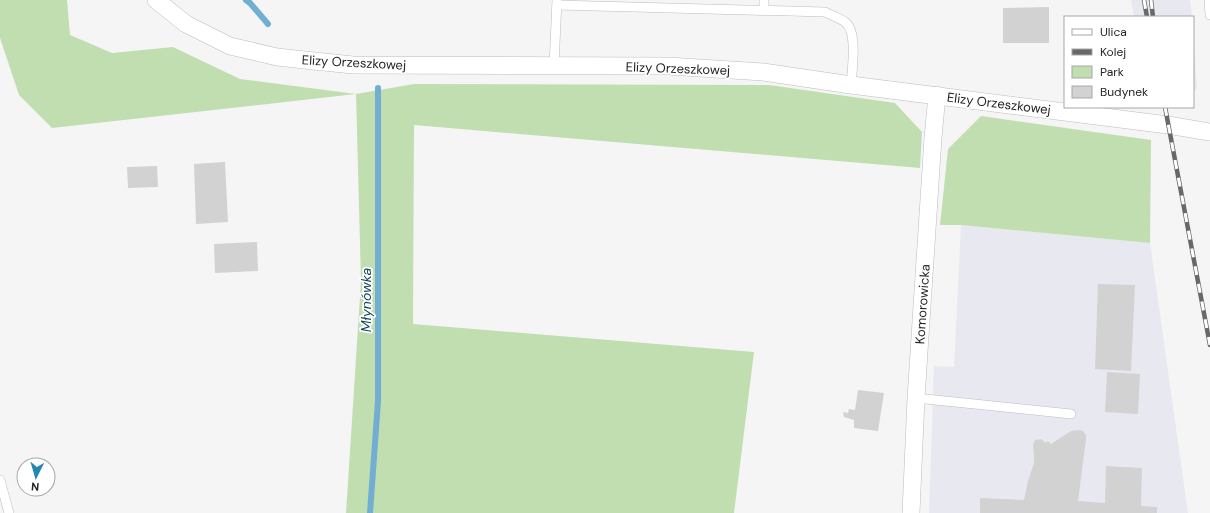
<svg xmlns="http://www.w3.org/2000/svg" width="1210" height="513" font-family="'DM Sans',sans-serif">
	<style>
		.built { fill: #e8e8f1 }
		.green { fill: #c1deb0 }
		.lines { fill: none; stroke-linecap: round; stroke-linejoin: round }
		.stream { stroke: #72aed1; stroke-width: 6 }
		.building { fill: #d2d2d3 }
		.service-casing { stroke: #bdbdbe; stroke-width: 10 }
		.minor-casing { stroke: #bdbdbe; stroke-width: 18 }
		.service { stroke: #fff; stroke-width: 9 }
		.minor { stroke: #fff; stroke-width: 17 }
		.rail-casing { stroke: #686869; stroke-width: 4.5 }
		.rail { stroke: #fff; stroke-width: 3; stroke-dasharray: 9; stroke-linecap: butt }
		.labels { text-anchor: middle; stroke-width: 3.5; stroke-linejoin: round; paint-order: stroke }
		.street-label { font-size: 13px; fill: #242425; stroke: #fff }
		.water-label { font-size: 14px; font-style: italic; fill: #0d3f58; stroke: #fff }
	</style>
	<rect width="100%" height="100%" fill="#f5f5f6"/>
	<g class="built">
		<path d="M1131,0H1190L1192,17H1134Z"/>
		<path d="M1193,37L1197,88L1193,92Z"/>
		<path d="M961,225L1150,243L1188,513H929L934,366L954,367Z"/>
	</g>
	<g class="green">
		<path d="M0,0H67L70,35L112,53L173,47L240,79L356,94L414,84L769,85L895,103L922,132L920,168L414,125L413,324L754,352L734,513H346L361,281L356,94L52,128L19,95L0,38Z"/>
		<path d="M981,116L1151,140L1150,243L961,225H940L948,149Z"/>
	</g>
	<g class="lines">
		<g class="stream">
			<path d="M246,0L250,3L268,24"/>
			<path d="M370,513L378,401V88"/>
		</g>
	</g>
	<g class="building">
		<path d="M1049,7V43H1003V8Z"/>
		<path d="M225,162L228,222L196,224L194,164Z"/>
		<path d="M157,166L158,187L128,188L127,167Z"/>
		<path d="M257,242L258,271L215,273L214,244Z"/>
		<path d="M1098,284L1135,285L1131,371L1095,369Z"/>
		<path d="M1107,372L1140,374L1138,414L1105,412Z"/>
		<path d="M858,390L884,393L878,431L854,428V420L844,417L843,412L848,413L849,409L855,410Z"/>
		<path d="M1078,430L1083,431L1086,435V439L1078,501L1105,503L1106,466L1142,468L1141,506L1157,507V513H980V498L1024,500L1028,481L1034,463V455L1033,445L1035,440L1041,439L1046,443L1048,441L1051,444L1071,431Z"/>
	</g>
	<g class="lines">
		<g class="service-casing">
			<g id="service">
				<path d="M764,0V11"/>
				<path d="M1209,0L1210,15"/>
				<path d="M557,5L825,12C831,15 839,18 845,22C858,31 852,70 851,85"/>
				<path d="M554,66L557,0"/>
				<path d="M916,398L1071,414"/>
				<path d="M0,480L9,513"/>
			</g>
		</g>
		<g class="minor-casing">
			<g id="minor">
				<path d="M156,0L186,24L230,46L277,57L314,61L353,65L668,66L763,72L851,85L1168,125L1210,132"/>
				<path d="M911,513L916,398L933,138L937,95"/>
			</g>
		</g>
		<use href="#service" class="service"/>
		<use href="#minor" class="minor"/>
		<g class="rail-casing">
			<g id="rail">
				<path d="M1144,0L1147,17"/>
				<path d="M1151,0L1153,17"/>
				<path d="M1165,107L1210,345"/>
			</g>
		</g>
		<use href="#rail" class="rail"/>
	</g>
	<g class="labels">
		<g class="street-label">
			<text transform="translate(354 62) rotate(3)" y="5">Elizy Orzeszkowej</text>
			<text transform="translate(678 68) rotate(2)" y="5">Elizy Orzeszkowej</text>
			<text transform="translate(999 103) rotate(7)" y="5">Elizy Orzeszkowej</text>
			<text transform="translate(922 304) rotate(-86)" y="5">Komorowicka</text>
		</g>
		<g class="water-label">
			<text transform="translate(366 300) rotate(-90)" y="5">Młynówka</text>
		</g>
	</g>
	<rect x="1064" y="16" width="130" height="92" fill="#ffffff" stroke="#a7a7a8"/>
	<rect x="1072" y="29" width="20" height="6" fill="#ffffff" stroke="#a7a7a8"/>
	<text x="1100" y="36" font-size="12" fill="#242425">Ulica</text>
	<rect x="1072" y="49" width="20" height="6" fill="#686869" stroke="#a7a7a8"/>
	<text x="1100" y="56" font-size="12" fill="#242425">Kolej</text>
	<rect x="1072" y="66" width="20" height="12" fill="#c1deb0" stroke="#a7a7a8"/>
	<text x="1100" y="76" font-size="12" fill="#242425">Park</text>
	<rect x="1072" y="86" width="20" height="12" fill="#d2d2d3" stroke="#a7a7a8"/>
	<text x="1100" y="96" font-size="12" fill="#242425">Budynek</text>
	<g transform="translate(36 477) rotate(185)"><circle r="19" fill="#ffffff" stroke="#a7a7a8"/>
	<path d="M0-3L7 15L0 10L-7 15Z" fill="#2487b1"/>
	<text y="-6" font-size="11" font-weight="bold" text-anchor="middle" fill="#242425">N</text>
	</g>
</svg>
